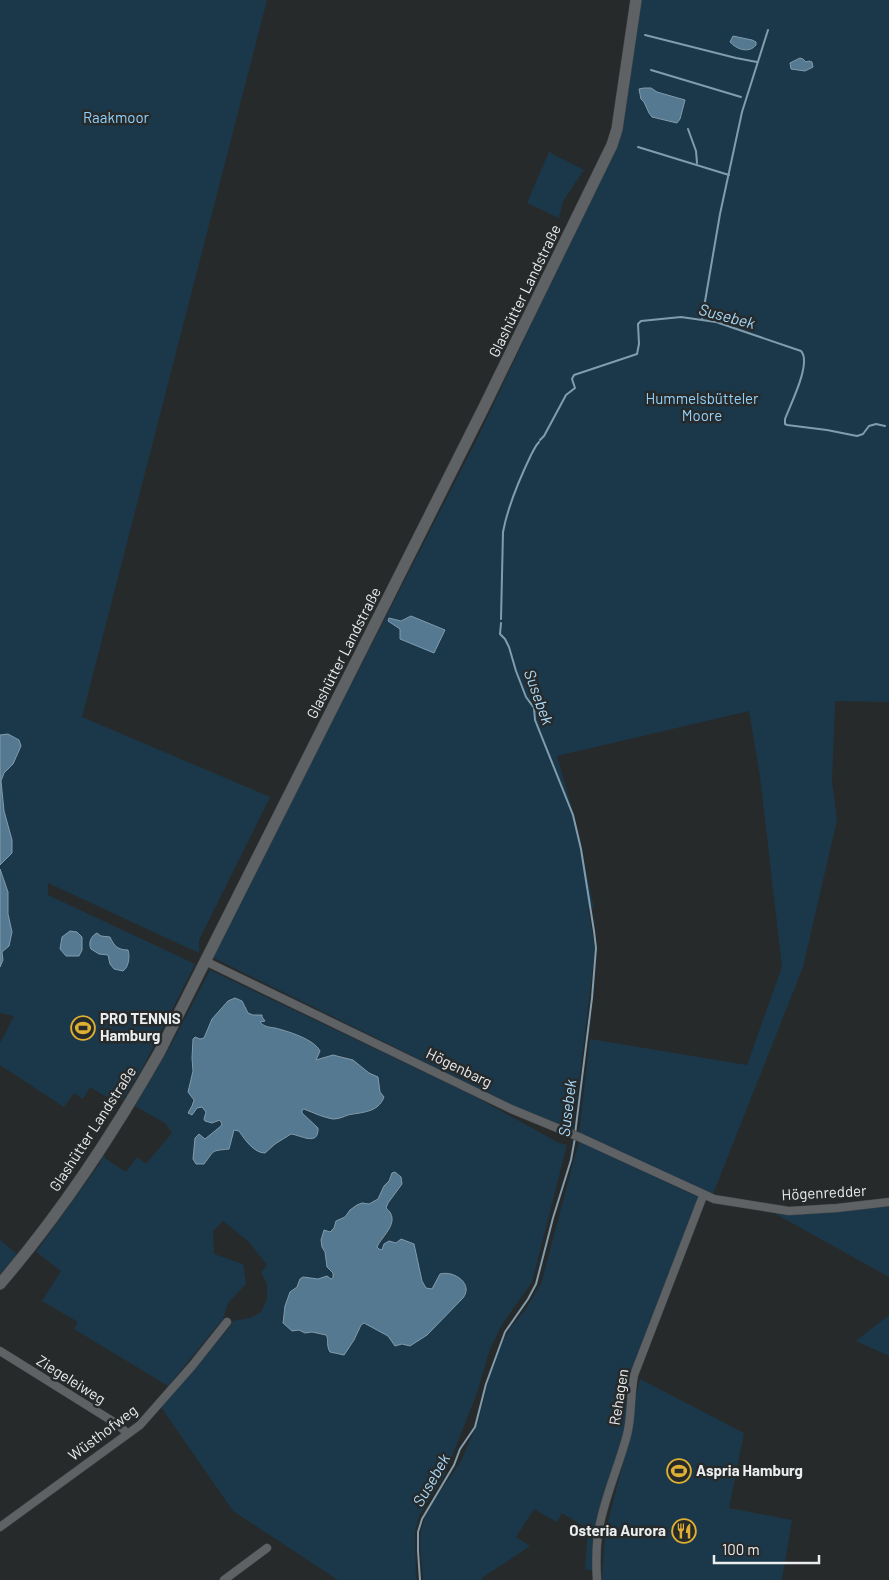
<svg xmlns="http://www.w3.org/2000/svg" width="889" height="1580" font-family="Barlow,sans-serif">
	<style>
		.green { fill: #1b384a; fill-rule: evenodd }
		.water { fill: #547991; stroke: #819cad }
		.lines { fill: none; stroke-linecap: round; stroke-linejoin: round }
		.stream { stroke: #819cad; stroke-width: 2 }
		.street-casing { stroke: #444648; stroke-width: 9 }
		.secondary-casing { stroke: #444648; stroke-width: 12 }
		.street { stroke: #5f6265; stroke-width: 8 }
		.secondary { stroke: #5f6265; stroke-width: 11 }
		.labels { text-anchor: middle; stroke-width: 5; stroke-linejoin: round; paint-order: stroke }
		.park-label { font-size: 15px; fill: #92d1fa; stroke: #272a2b }
		.street-label { font-size: 15px; fill: #eaeced; stroke: #272a2b }
		.poi-label { font-size: 15px; font-weight: bold; fill: #eaeced; stroke: #272a2b; text-anchor: start }
		.water-label { font-size: 16px; font-style: italic; fill: #a8dafb; stroke: #272a2b }
	</style>
	<rect width="100%" height="100%" fill="#272a2b"/>
	<g class="green">
		<path d="M0,0H267L82,717L270,797L199,940V953L48,883V895L195,964L142,1069L122,1101L114,1095L110,1099L90,1087L83,1099L74,1093L64,1107L0,1065V1043L14,1016L0,1013V967L3,960L1,952L6,948C8,929 9,911 8,892C7,882 0,875 0,865L12,853V840L4,811L1,781L4,773L13,764L2,735H0Z"/>
		<path d="M639,0H889V702L835,701L832,782L837,820L803,967L713,1194L579,1133L590,1039L747,1065L782,967L760,776L749,711L557,756L574,815L594,908L588,907L595,950L573,1130L512,1105L212,957L479,435L621,135Z"/>
		<path d="M549,152L584,170L563,201L559,218L527,203Z"/>
		<path d="M210,970L474,1096L559,1143L567,1145L532,1282L501,1326L490,1349L477,1393L452,1456L444,1476L419,1516L415,1532L416,1580H338L233,1511L161,1407L229,1328L233,1321L250,1318L261,1312L267,1299V1284L261,1272L267,1265L249,1242L223,1221L213,1231L214,1254L243,1264L246,1284L228,1303L223,1319L168,1386L74,1329L78,1322L42,1301L61,1271L36,1252L100,1163L103,1154L106,1159L126,1172L137,1157L146,1164L172,1133L165,1123L135,1106L172,1043ZM228,1001H242L248,1013L253,1015L261,1014L263,1019L260,1022L263,1025L293,1035L316,1057V1060C322,1060 326,1056 332,1055C345,1054 356,1062 365,1070C369,1074 375,1075 378,1079L382,1102L369,1112L349,1115L338,1119L313,1114L304,1109L302,1110V1113L316,1126L318,1130L305,1139L291,1134L275,1144L265,1153C253,1150 245,1141 239,1131L236,1130L233,1131L229,1149C218,1151 213,1148 207,1160L193,1159L195,1138L199,1134L205,1139L221,1126L222,1124L220,1120L214,1123L204,1119L206,1112L202,1107L197,1108L193,1114L188,1112C197,1098 190,1099 189,1086C189,1081 193,1076 193,1071C193,1060 192,1050 193,1039L204,1038L211,1021ZM399,1174L402,1180C398,1192 390,1197 386,1207L392,1215L388,1233L377,1247L379,1249L382,1250L396,1243L418,1266L422,1281L428,1290L434,1288L440,1274L450,1273L466,1285L467,1293L463,1298L427,1335L410,1346L392,1340L388,1336L364,1323L361,1325L354,1341L340,1355L330,1352L326,1335C312,1332 300,1331 286,1327L282,1321C284,1308 288,1290 301,1283C309,1279 320,1279 328,1277L331,1279L333,1278L332,1273L327,1268C328,1257 322,1249 321,1240L328,1231L333,1230L336,1221L345,1217L350,1210L362,1203L369,1204L378,1199L391,1176Z"/>
		<path d="M579,1141L700,1198L632,1373L627,1396L625,1431L610,1480L593,1571L585,1569L588,1529L562,1513L557,1522L534,1509L516,1537L530,1546L482,1578V1580H423L420,1544L421,1530L424,1520L433,1502L461,1461L478,1422L489,1378L503,1341L511,1327L526,1309L541,1284Z"/>
		<path d="M889,1206V1277L774,1213L783,1214Z"/>
		<path d="M0,1240L17,1254L0,1274Z"/>
		<path d="M889,1315V1356L856,1341Z"/>
		<path d="M640,1379L744,1433L729,1508L792,1520L782,1580H602L605,1533L632,1429L635,1400Z"/>
	</g>
	<g class="water">
		<path d="M733,36L752,40L756,42V45C749,54 736,49 730,42Z"/>
		<path d="M800,58L803,59L806,62L809,61L812,62L813,67L805,71L791,69L790,63Z"/>
		<path d="M644,88H651L657,92L685,100L680,119L677,123L652,117L649,113L644,102L641,99L639,89Z"/>
		<path d="M411,616L445,630L434,653L400,639V629L388,621L389,618L401,621Z"/>
		<path d="M8,734L19,740L21,746L13,764L4,773L1,781L4,811L12,840V853L0,865V735Z"/>
		<path d="M0,869L8,892V914L12,932L9,946L2,952L3,960L0,967Z"/>
		<path d="M70,931L77,932L82,937V950L79,956H66L60,949L62,937Z"/>
		<path d="M97,933L101,936L110,937C114,946 118,950 128,950C130,956 129,967 123,971L114,969L110,964L108,955L99,954L91,949C88,943 91,936 97,933Z"/>
		<path d="M235,998L242,1001L248,1013L253,1015H262V1017L265,1021L260,1022C264,1027 269,1027 275,1028C287,1031 314,1039 320,1051L316,1060L333,1055L353,1060L369,1073L378,1077L380,1092L384,1097C378,1113 362,1112 348,1115C343,1117 339,1119 333,1119C322,1117 314,1113 304,1109L302,1110V1113L318,1128C319,1147 300,1135 291,1134L275,1144L265,1153C254,1153 245,1140 239,1131L234,1130L229,1149C210,1151 215,1150 204,1164H196L193,1159L195,1138L199,1134L205,1139L221,1126L222,1124L220,1120L212,1123L205,1121L204,1119L206,1112L202,1107L197,1108L192,1115L188,1113L192,1106L194,1100L188,1092L193,1071L192,1058L193,1039L195,1037L200,1039L204,1038L212,1019L228,1001Z"/>
		<path d="M395,1172L401,1177L402,1184L388,1203L386,1208C402,1221 382,1236 377,1247L379,1249L382,1250L384,1244L389,1241L396,1243L401,1239L414,1244L422,1281L426,1288L432,1289L440,1274C454,1270 474,1284 463,1298L427,1335L410,1346L402,1344L395,1346L388,1336L364,1323L361,1325L354,1340L344,1355L330,1352C326,1346 329,1339 326,1335L312,1332L305,1333L299,1330L292,1331L283,1323L285,1306L290,1292L297,1287L300,1279L303,1277L318,1279L327,1276L331,1279L333,1278V1273L327,1267L325,1252L322,1247L321,1240L324,1230L330,1232L334,1228L336,1221L345,1217L350,1210L357,1205L362,1203L369,1204L378,1199L384,1186L389,1181L392,1173Z"/>
	</g>
	<g class="lines">
		<g class="stream">
			<path d="M645,35L736,58L757,62"/>
			<path d="M651,70L741,97"/>
			<path d="M688,129L696,151L697,163"/>
			<path d="M638,147L729,175"/>
			<path d="M702,319L720,214L742,112L768,30"/>
			<path d="M540,440L544,436L566,395L575,388L572,379L574,375L637,354L639,344L638,324L641,321L681,317L716,322L801,351C812,363 790,405 785,419V424L787,425L827,430L857,436L863,434L869,426L876,424L885,426"/>
			<path d="M501,619L503,532C508,505 519,480 531,455C534,450 535,446 539,442"/>
			<path d="M501,623L500,634L505,639L509,647L516,671L526,697L534,708L535,720L573,815L581,849L594,931L596,948L592,998L575,1134"/>
			<path d="M420,1580L418,1551V1532L422,1519L454,1465L460,1449L475,1427L486,1384L505,1332L528,1299L536,1284L553,1218L571,1160L575,1138"/>
		</g>
		<g class="street-casing">
			<g id="street">
				<path d="M205,961L511,1109L579,1137L714,1199L789,1211L837,1208L889,1202"/>
				<path d="M0,1351L117,1424L127,1433"/>
				<path d="M0,1527L140,1425L192,1366L227,1322"/>
				<path d="M224,1580L267,1548"/>
				<path d="M597,1580C596,1565 596,1550 598,1534C603,1500 618,1469 627,1435C632,1416 630,1395 634,1375L703,1196"/>
			</g>
		</g>
		<g class="secondary-casing">
			<path id="secondary" d="M0,1284C61,1213 113,1134 159,1053L484,407L612,145L617,129L636,0"/>
		</g>
		<use href="#street" class="street"/>
		<use href="#secondary" class="secondary"/>
	</g>
	<defs>
		<g id="stadium-ring" transform="scale(1.25)"><circle r="9.5" fill="#272a2b" stroke="#deb133" stroke-width="1.5"/><path d="M0-5a6.5 5 0 1 0 0 10a6.5 5 0 1 0 0-10ZM-3.5-1.8h7v3.6h-7Z" fill="#deb133"/></g>
		<g id="restaurant-ring" transform="scale(1.25)"><circle r="9.5" fill="#272a2b" stroke="#deb133" stroke-width="1.5"/><path d="M-5-6h1v4h1v-4h1v4h1v-4h1v5L-1.5 .5V6h-2V.5L-5-1ZM5-6V6H3V1.5H1.5Q1.5-4 5-6Z" fill="#deb133"/></g>
	</defs>
	<g fill-rule="evenodd">
		<use href="#stadium-ring" x="83" y="1028"/>
		<use href="#stadium-ring" x="679" y="1471"/>
		<use href="#restaurant-ring" x="684" y="1531"/>
	</g>
	<g class="labels">
		<g class="park-label">
			<text x="116" y="123">Raakmoor</text>
			<text x="702" y="404">Hummelsbütteler<tspan x="702" dy="17">Moore</tspan></text>
		</g>
		<g class="street-label">
			<text transform="translate(525 291) rotate(-64)" y="5">Glashütter Landstraße</text>
			<text transform="translate(344 653) rotate(-63)" y="5">Glashütter Landstraße</text>
			<text transform="translate(459 1068) rotate(26)" y="5">Högenbarg</text>
			<text transform="translate(93 1129) rotate(-57)" y="5">Glashütter Landstraße</text>
			<text transform="translate(824 1193) rotate(-3)" y="5">Högenredder</text>
			<text transform="translate(71 1380) rotate(32)" y="5">Ziegeleiweg</text>
			<text transform="translate(619 1397) rotate(-81)" y="5">Rehagen</text>
			<text transform="translate(103 1433) rotate(-37)" y="5">Wüsthofweg</text>
		</g>
		<g class="poi-label">
			<text x="100" y="1024">PRO TENNIS<tspan x="100" dy="17">Hamburg</tspan></text>
			<text x="696" y="1476">Aspria Hamburg</text>
			<text x="666" y="1536" text-anchor="end">Osteria Aurora</text>
		</g>
		<g class="water-label">
			<text transform="translate(727 316) rotate(15)" y="6">Susebek</text>
			<text transform="translate(539 697) rotate(70)" y="6">Susebek</text>
			<text transform="translate(567 1108) rotate(-83)" y="6">Susebek</text>
			<text transform="translate(431 1480) rotate(-60)" y="6">Susebek</text>
		</g>
	</g>
	<path d="M714 1555v8h105v-8" fill="none" stroke="#eaeced" stroke-width="2.5"/>
	<text x="722" y="1555" font-size="15" fill="#eaeced" stroke="#272a2b" stroke-width="4" paint-order="stroke">100 m</text>
</svg>
